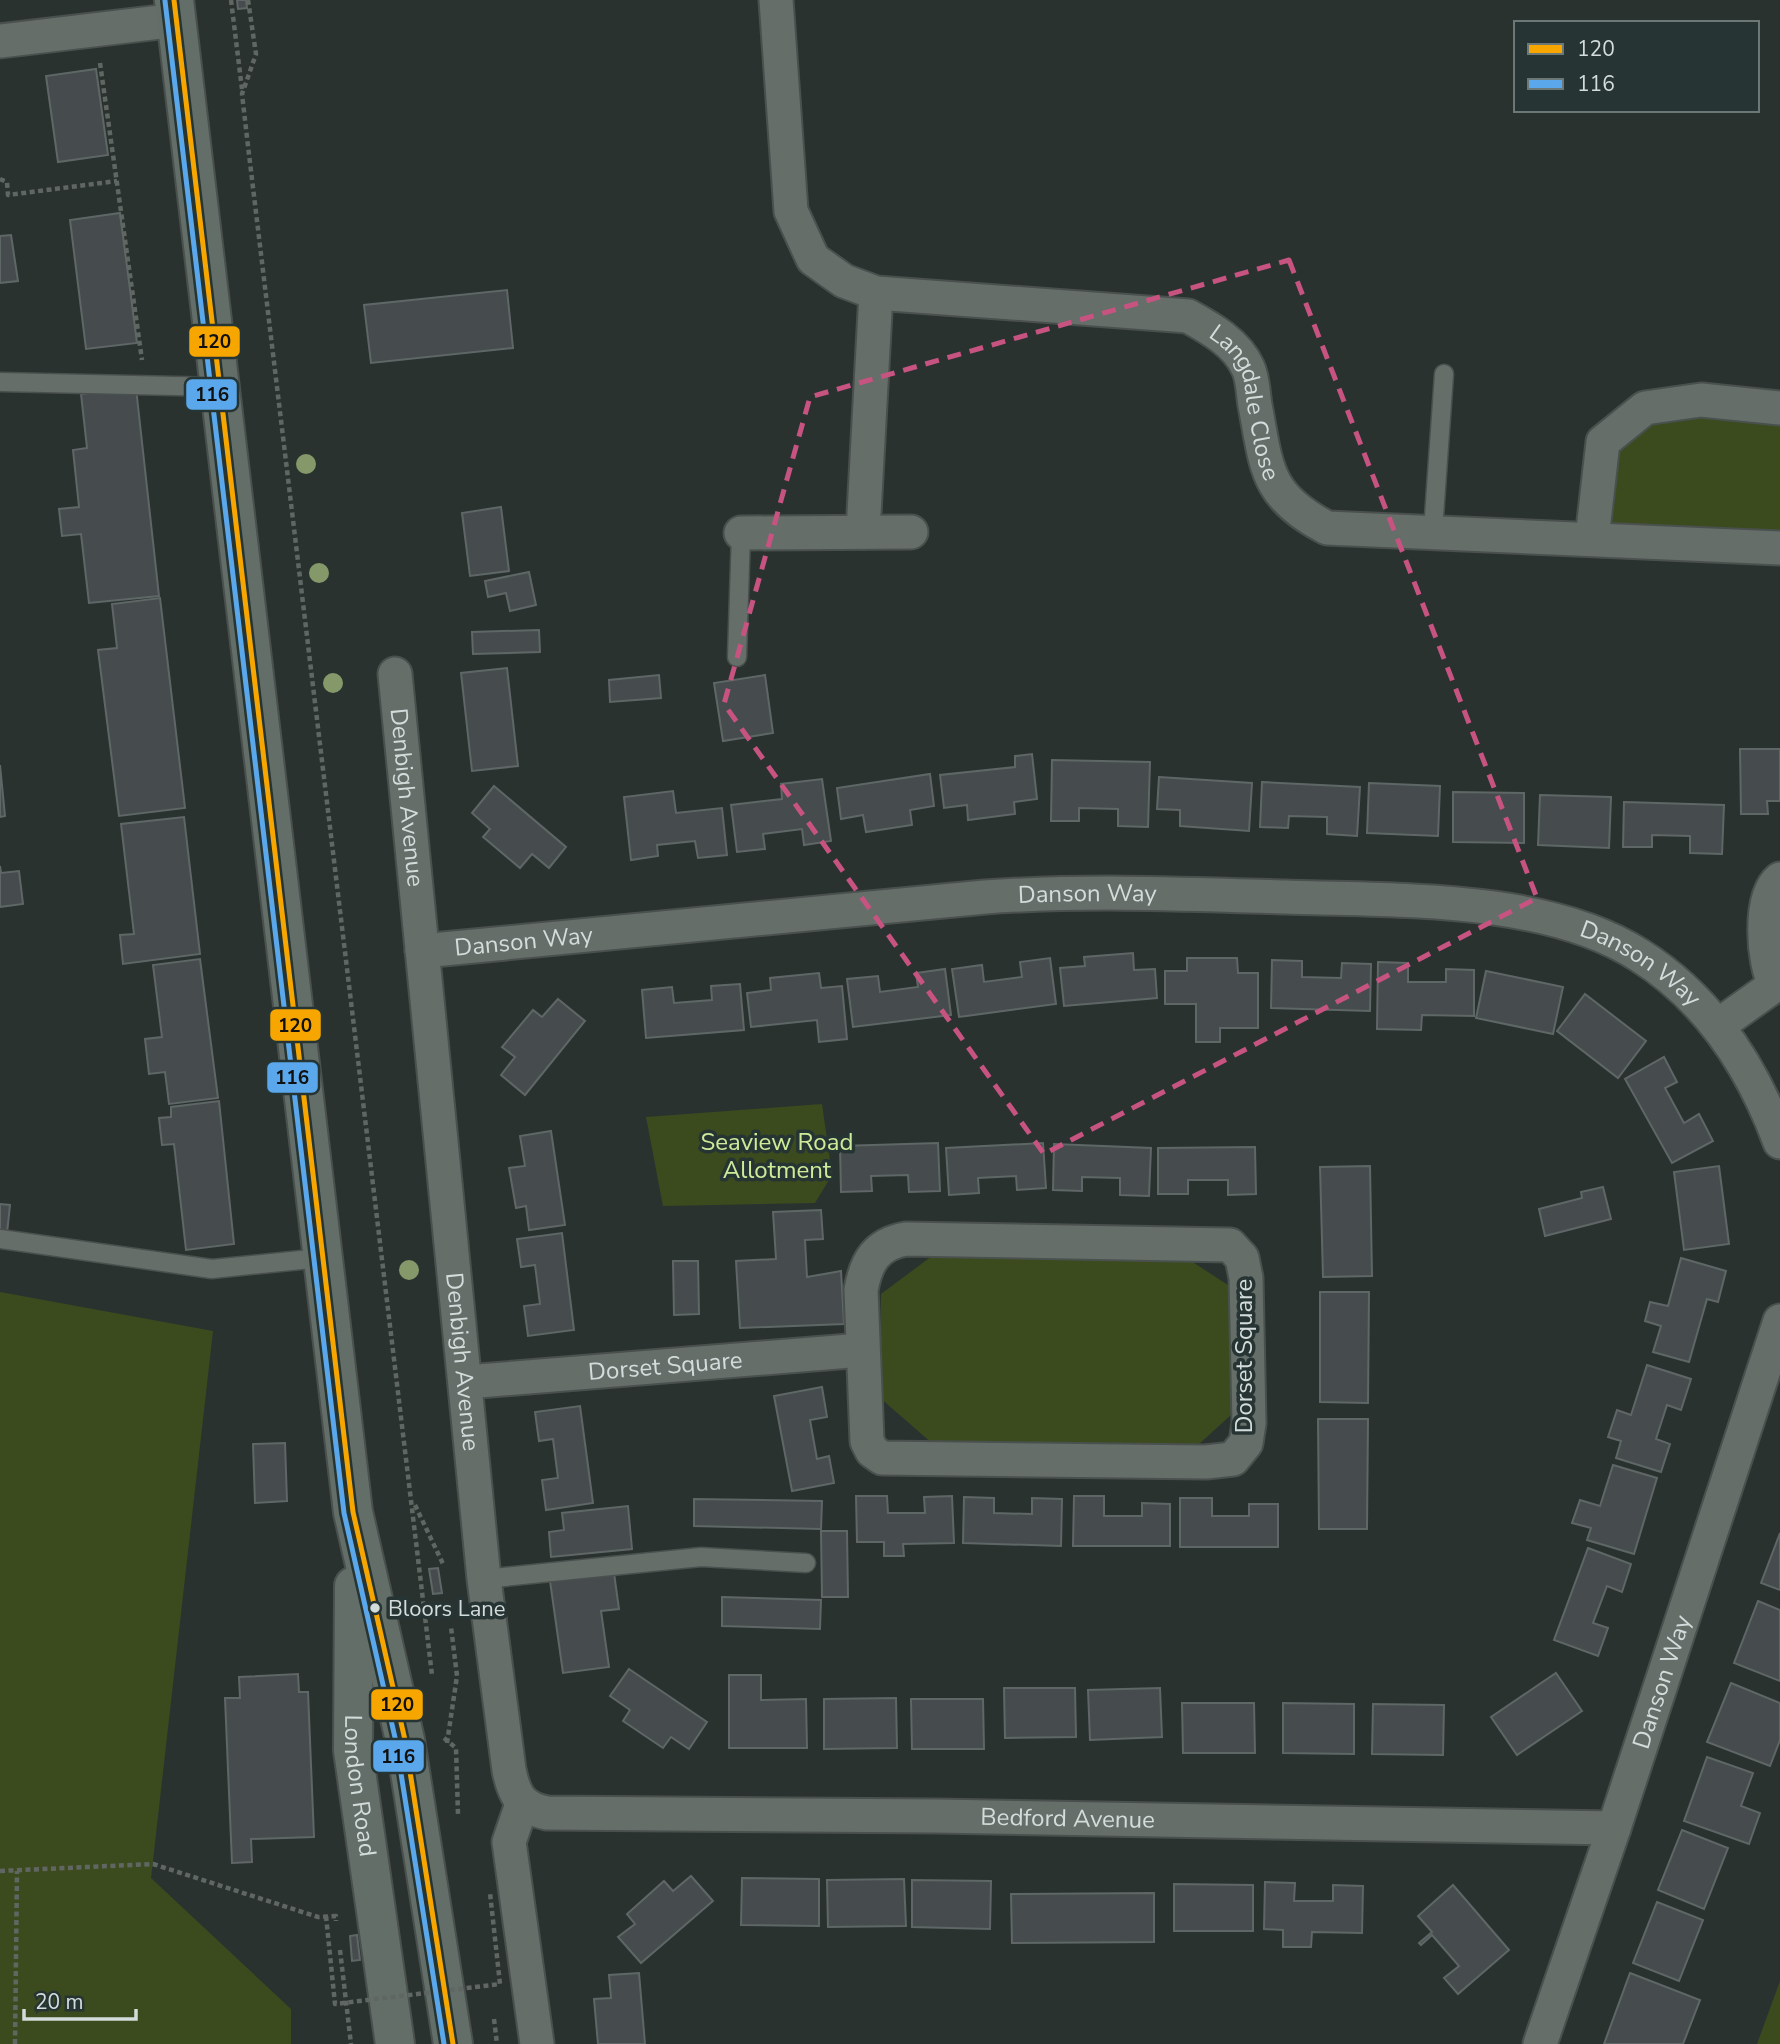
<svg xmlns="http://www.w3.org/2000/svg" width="1780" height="2044" font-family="'Nunito Sans',sans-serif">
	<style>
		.green { fill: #3c4b1d }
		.building { fill: #464c4d; stroke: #5f6666; stroke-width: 2 }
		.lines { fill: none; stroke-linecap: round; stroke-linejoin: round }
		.lane-casing { stroke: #49504e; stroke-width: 21 }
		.street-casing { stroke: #49504e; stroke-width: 37 }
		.primary-casing { stroke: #49504e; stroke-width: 42 }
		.path { stroke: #606763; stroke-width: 4.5; stroke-dasharray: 5 3.5; stroke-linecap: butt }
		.lane { stroke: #666e69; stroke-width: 18 }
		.street { stroke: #666e69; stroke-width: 33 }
		.primary { stroke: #646e68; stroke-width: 38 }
		.path-bridge { stroke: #606763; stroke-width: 4.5; stroke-dasharray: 5 3.5; stroke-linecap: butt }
		.bus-1-casing { stroke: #263533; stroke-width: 10 }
		.bus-2-casing { stroke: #263533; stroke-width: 10 }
		.bus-1 { stroke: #f7a600; stroke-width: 5 }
		.bus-2 { stroke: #5aa8eb; stroke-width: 5 }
		.tree { fill: #84986a }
		.marked { fill: none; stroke: #c75381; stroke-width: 5; stroke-dasharray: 14 9; stroke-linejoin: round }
		.bus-dot { fill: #d3dcdb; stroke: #263533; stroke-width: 2.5 }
		.labels { text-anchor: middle; stroke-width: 7; stroke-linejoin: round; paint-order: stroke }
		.bus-label { font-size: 22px; fill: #d3dcdb; stroke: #263533; text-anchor: start }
		.street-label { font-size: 24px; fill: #d3dcdb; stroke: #263533 }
		.park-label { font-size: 24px; fill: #ceeb99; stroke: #263533 }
		.line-badge { stroke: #263533; stroke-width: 2.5 }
		.pale-badge-label { font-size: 19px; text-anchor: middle; font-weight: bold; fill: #111 }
	</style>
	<rect width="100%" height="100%" fill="#2a3230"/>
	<g class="green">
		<path d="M1645,408H1780V548L1592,539L1603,442Z"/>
		<path d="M822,1104L832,1175L815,1203L663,1206L646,1117Z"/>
		<path d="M936,1253L1188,1259L1231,1287L1232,1414L1198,1445L933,1444L879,1397L881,1294Z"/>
		<path d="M0,1292L213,1331L151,1878L291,2009V2044H0Z"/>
		<path d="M1780,1981V2044H1757Z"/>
	</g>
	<g class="building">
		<path d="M237,0H246L247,8L238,9Z"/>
		<path d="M96,69L108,155L58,162L46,76Z"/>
		<path d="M120,213L137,343L86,349L70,220Z"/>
		<path d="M11,235L18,281L0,283V236Z"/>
		<path d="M507,290L513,348L371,363L364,305Z"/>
		<path d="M136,388L159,596L89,603L81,534L62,536L59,509L79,507L73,450L87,448L81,394Z"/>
		<path d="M501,507L509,571L470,576L462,513Z"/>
		<path d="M529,572L536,605L510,611L506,593L488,597L485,581Z"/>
		<path d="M160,598L185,808L119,816L98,650L117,648L112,604Z"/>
		<path d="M539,630L540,652L473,654L472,632Z"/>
		<path d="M507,668L518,766L472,771L461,673Z"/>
		<path d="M659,675L661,698L610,702L609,680Z"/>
		<path d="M765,675L773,733L723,741L714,683Z"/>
		<path d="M1740,749H1780V801H1767L1768,814H1741Z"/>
		<path d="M1032,754L1037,799L1014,802L1015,814L968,820L967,805L944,808L940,775L1015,767V756Z"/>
		<path d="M1052,760L1150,762L1148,827L1118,826V809L1079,808V821H1051Z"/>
		<path d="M0,765L5,816L0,817Z"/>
		<path d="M930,774L934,806L910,810L912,825L866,832L863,815L841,819L837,788Z"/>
		<path d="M1159,777L1252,783L1249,831L1180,826V810L1157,809Z"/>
		<path d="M822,779L831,841L804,845L802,829L763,834L765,849L737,852L731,805L782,799L781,784Z"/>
		<path d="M1262,782L1360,787L1357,836L1327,834V817L1289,816L1288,828L1260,827Z"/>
		<path d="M1369,783L1440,786L1438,836L1367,833Z"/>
		<path d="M494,786L566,847L549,868L532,854L520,868L483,837L490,829L472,813Z"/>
		<path d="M673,791L676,813L722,808L727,855L698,858L695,841L657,845L658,856L631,860L624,797Z"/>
		<path d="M1453,792L1524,793V843L1453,842Z"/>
		<path d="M1540,795L1611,797L1609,848L1538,845Z"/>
		<path d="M1624,802L1724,805L1722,854L1690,853V836L1652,835V847H1623Z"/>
		<path d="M184,817L200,954L123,964L120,935L134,934L121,824Z"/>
		<path d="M0,866L1,873L19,871L23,904L0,907Z"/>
		<path d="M1133,953L1134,970L1155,969L1157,998L1064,1006L1060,968L1085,966L1084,957Z"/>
		<path d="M1050,958L1056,1004L959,1017L952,969L982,965L984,982L1022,977L1020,962Z"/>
		<path d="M1187,958H1237L1238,973H1258V1028H1220V1042H1196V1004H1165V971H1187Z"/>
		<path d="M200,959L218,1098L169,1104L165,1072L149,1074L145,1039L162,1037L153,965Z"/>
		<path d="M1272,960L1302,961V977L1341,978L1342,963L1371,964L1370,1011L1271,1008Z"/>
		<path d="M1378,962L1408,963V982H1446V969L1474,970V1016L1422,1015L1421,1030L1377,1029Z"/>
		<path d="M945,969L951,1015L853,1027L847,979L878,976L880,992L918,987L916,973Z"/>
		<path d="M1486,971L1563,987L1553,1034L1476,1018Z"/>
		<path d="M819,973L821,988L842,986L847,1039L819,1042L817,1020L751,1027L747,993L771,990L770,978Z"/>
		<path d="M740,984L744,1030L646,1038L642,990L672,987L674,1003L712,1000L711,986Z"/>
		<path d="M1585,994L1646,1041L1618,1078L1557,1031Z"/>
		<path d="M558,999L585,1021L525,1095L501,1075L515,1057L502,1047L533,1010L542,1017Z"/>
		<path d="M1664,1057L1677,1082L1665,1088L1684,1123L1699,1114L1713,1141L1672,1163L1625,1079Z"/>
		<path d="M219,1101L234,1244L186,1250L174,1144L162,1145L159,1118L171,1117V1107Z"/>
		<path d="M551,1131L565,1225L529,1230L526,1206L516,1208L509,1168L525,1166L520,1136Z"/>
		<path d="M938,1143L940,1191L909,1192L908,1175L871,1176L872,1191L841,1192L840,1146Z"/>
		<path d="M1043,1143L1046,1188L1017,1190L1016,1176L978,1178L979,1193L949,1195L946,1148Z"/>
		<path d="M1054,1144L1151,1148L1149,1196L1120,1195V1178L1082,1177V1191L1053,1190Z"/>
		<path d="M1255,1147L1256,1194L1228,1195V1180H1188V1194H1158V1148Z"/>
		<path d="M1370,1166L1372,1276L1323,1277L1320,1167Z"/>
		<path d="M1719,1166L1729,1244L1684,1250L1674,1172Z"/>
		<path d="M1603,1187L1611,1219L1545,1236L1539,1209L1582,1198L1581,1192Z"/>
		<path d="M0,1204L10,1205L7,1233L0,1232Z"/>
		<path d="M821,1210L823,1239L805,1240L807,1277L841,1271L844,1324L740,1328L736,1261L776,1259L773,1212Z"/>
		<path d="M562,1233L574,1330L528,1336L524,1306L540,1304L535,1265L521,1267L517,1239Z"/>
		<path d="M1681,1258L1726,1271L1718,1302L1707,1299L1689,1362L1653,1352L1661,1326L1645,1321L1650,1302L1668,1306Z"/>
		<path d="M673,1261H698L699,1314L674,1315Z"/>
		<path d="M1320,1292H1369L1368,1403L1320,1402Z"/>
		<path d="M1647,1365L1691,1379L1681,1410L1667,1405L1656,1439L1670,1444L1661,1472L1616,1458L1621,1441L1608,1437L1617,1410L1631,1415Z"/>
		<path d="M822,1387L827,1417L810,1420L817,1459L829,1456L834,1483L792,1491L774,1396Z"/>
		<path d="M580,1406L593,1503L546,1510L542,1480L558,1478L553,1439L539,1441L535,1412Z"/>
		<path d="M1318,1419H1368L1367,1529H1319Z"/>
		<path d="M285,1443L287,1501L255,1503L253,1444Z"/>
		<path d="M1613,1465L1657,1478L1634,1554L1587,1540L1591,1528L1572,1523L1580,1500L1600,1506Z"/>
		<path d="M856,1496H887L888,1513H925L924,1497L952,1496L954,1543L903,1544L904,1556H884V1542H857Z"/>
		<path d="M1074,1496H1104V1516H1142V1503L1170,1504V1546H1073Z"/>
		<path d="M964,1497L994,1498V1513L1032,1514V1498L1062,1499L1061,1546L963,1543Z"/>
		<path d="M1180,1498H1212V1516H1249V1504H1278V1547H1180Z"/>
		<path d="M694,1499L822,1501L821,1529L694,1526Z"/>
		<path d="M628,1506L632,1549L551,1557L549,1532L564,1530L562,1513Z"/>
		<path d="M821,1531H847L848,1597H822Z"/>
		<path d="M1780,1533V1590L1761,1583Z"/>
		<path d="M1588,1548L1631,1564L1622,1592L1607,1586L1593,1623L1608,1628L1598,1656L1554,1640Z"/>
		<path d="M438,1568L442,1593L433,1594L429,1569Z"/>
		<path d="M614,1573L619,1609L601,1611L609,1667L563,1673L550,1581Z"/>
		<path d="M722,1597L821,1600L820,1629L722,1626Z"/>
		<path d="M1758,1601L1780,1610V1681L1734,1663Z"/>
		<path d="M629,1669L707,1722L689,1749L671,1737L663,1748L623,1721L630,1710L610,1696Z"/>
		<path d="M1556,1673L1582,1711L1517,1755L1491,1717Z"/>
		<path d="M298,1674L299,1692H308L314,1837L251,1839L252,1862L232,1863L225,1698H240L239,1677Z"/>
		<path d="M729,1675H761V1700L806,1699L807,1748H729Z"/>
		<path d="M1731,1683L1780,1703V1740L1770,1766L1707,1742Z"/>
		<path d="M1004,1688H1075L1076,1737L1005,1738Z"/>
		<path d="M1160,1688L1162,1737L1090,1740L1088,1690Z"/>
		<path d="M896,1698L897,1748L824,1749V1699Z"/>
		<path d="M911,1699H983L984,1749H912Z"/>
		<path d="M1182,1703H1254L1255,1753H1183Z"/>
		<path d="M1283,1703L1354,1704V1754L1283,1753Z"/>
		<path d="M1373,1704L1444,1705L1443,1755L1372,1754Z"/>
		<path d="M1707,1757L1753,1773L1741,1806L1760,1813L1749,1844L1684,1821Z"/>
		<path d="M1682,1830L1728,1848L1704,1909L1658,1890Z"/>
		<path d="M691,1876L713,1901L641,1963L618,1937L635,1924L627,1914L664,1881L673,1891Z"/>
		<path d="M742,1878L819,1879V1926L741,1925Z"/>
		<path d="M904,1879L906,1926L828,1927L827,1880Z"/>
		<path d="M912,1880L991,1881L990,1929L912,1927Z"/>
		<path d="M1265,1882L1295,1883L1294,1901H1333V1885L1363,1886L1362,1933L1312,1932L1311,1947H1283V1930L1264,1929Z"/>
		<path d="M1174,1884L1253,1885V1931H1174Z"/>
		<path d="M1453,1885L1509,1950L1458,1994L1444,1978L1459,1966L1432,1935L1421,1945L1419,1943L1432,1932L1418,1916Z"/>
		<path d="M1154,1893V1942L1012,1943L1011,1894Z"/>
		<path d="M1657,1902L1703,1920L1679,1981L1633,1963Z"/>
		<path d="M357,1935L360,1960L352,1961L350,1936Z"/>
		<path d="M639,1973L645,2044H598L594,1999L611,1998L609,1975Z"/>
		<path d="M1630,1973L1700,2000L1683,2044H1604Z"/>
	</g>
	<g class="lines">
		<g class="lane-casing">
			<g id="lane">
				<path d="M0,382L220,387"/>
				<path d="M1433,531L1444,374"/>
				<path d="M737,657L741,533"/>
				<path d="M0,1239L212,1269L321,1258"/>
				<path d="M484,1579L701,1557L806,1563"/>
			</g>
		</g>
		<g class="street-casing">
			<g id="street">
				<path id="s1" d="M776,0L791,211L813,259L844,281L876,293L1188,316C1210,328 1237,343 1248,368C1253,378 1253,394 1255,405C1267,469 1265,495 1327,528L1780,548"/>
				<path d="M0,41L177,20"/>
				<path d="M863,532L876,293"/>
				<path d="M741,533L911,532"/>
				<path d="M1592,539L1603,442L1645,408L1701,400L1780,408"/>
				<path id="s2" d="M395,674L484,1579L509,1770C514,1795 521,1808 547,1813L937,1816L1614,1828"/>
				<path id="s3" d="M422,951L985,897C1086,890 1186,894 1287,897C1396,901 1545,895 1639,955C1709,999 1752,1066 1780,1142"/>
				<path d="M1719,1025L1775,985C1763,962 1758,897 1780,879"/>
				<path d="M906,1239L1230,1245L1242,1258L1246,1278L1249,1423L1246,1443L1233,1459L1206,1462L882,1458L872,1451L867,1441L861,1290C866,1262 876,1244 906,1239Z"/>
				<path id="s4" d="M466,1382L862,1350"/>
				<path d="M522,1804L509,1842L537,2044"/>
				<path id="s5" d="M1540,2044L1614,1828L1780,1321"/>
			</g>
		</g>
		<g class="primary-casing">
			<g id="primary">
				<path d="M174,0L353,1512L405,1740L453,2044"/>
				<path id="s6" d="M354,1586L353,1750L395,2044"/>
			</g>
		</g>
		<g class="path">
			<path d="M231,0L242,89"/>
			<path d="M248,0L256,54L242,94L248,146L432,1675"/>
			<path d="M100,63L142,360"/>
			<path d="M0,179L7,182L8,195L117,181"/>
			<path d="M415,1505L444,1566"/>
			<path d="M444,1738L456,1748L458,1814"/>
			<path d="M447,1743L457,1676L451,1627"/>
			<path d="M0,1871L153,1864L318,1917L336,1916V1921"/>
			<path d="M340,1950L351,2044"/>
			<path d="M494,2019L497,2044"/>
			<path d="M15,2044L17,1871"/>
		</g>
		<use href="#lane" class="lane"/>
		<use href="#street" class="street"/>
		<use href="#primary" class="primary"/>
		<path class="path-bridge" d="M326,1916L335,2004L500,1984L490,1893"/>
		<g class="bus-1-casing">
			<path id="bus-1" d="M174,0L353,1512L405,1740L453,2044"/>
		</g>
		<g class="bus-2-casing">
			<path id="bus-2" d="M165,1L344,1513L396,1742L444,2044"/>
		</g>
		<use href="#bus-1" class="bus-1"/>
		<use href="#bus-2" class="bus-2"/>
	</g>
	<g class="tree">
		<circle cx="306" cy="464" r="10"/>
		<circle cx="319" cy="573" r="10"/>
		<circle cx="333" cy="683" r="10"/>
		<circle cx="409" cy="1270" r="10"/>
	</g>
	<path class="marked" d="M1289,260L1537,898L1044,1154L724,704L810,397Z"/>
	<circle class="bus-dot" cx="375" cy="1608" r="6"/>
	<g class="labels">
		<g class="bus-label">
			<text x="388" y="1616">Bloors Lane</text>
		</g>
		<g class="street-label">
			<text dy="8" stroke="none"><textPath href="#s1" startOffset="761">Langdale Close</textPath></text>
			<text dy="8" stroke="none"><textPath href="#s2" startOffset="124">Denbigh Avenue</textPath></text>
			<text dy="8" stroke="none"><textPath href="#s3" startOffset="668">Danson Way</textPath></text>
			<text dy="8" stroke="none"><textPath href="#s3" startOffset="102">Danson Way</textPath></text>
			<text dy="8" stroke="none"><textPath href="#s3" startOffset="1234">Danson Way</textPath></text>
			<text transform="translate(1244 1356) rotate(-90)" y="8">Dorset Square</text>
			<text dy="8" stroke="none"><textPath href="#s2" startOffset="691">Denbigh Avenue</textPath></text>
			<text dy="8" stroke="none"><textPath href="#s4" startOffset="200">Dorset Square</textPath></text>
			<text dy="8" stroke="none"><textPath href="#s5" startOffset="382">Danson Way</textPath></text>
			<text dy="8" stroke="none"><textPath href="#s6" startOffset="200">London Road</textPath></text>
			<text dy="8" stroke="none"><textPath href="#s2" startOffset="1685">Bedford Avenue</textPath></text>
		</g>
		<g class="park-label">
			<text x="777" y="1150">Seaview Road<tspan x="777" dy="28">Allotment</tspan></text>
		</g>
	</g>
	<g class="line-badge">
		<rect x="188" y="325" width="53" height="33" rx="7" fill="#f7a600"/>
		<rect x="185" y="378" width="53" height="33" rx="7" fill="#5aa8eb"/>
		<rect x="269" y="1008" width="53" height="34" rx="7" fill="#f7a600"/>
		<rect x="266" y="1061" width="53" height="33" rx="7" fill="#5aa8eb"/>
		<rect x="370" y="1688" width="54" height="33" rx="7" fill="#f7a600"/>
		<rect x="372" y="1739" width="53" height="34" rx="7" fill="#5aa8eb"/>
	</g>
	<g class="pale-badge-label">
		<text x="214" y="348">120</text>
		<text x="212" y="401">116</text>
		<text x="295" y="1032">120</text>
		<text x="292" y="1084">116</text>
		<text x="397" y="1711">120</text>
		<text x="398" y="1763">116</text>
	</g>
	<rect x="1514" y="21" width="245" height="91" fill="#263533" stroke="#6b7876" stroke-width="2"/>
	<rect x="1528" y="44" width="35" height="10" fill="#f7a600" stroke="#6b7876" stroke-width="2"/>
	<text x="1577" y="56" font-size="21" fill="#d3dcdb">120</text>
	<rect x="1528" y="79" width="35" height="10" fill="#5aa8eb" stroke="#6b7876" stroke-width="2"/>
	<text x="1577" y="91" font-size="21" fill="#d3dcdb">116</text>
	<path d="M24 2009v10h112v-10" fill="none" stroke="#d3dcdb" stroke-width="3.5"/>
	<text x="35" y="2009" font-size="21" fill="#d3dcdb" stroke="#263533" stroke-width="5" paint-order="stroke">20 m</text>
</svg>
